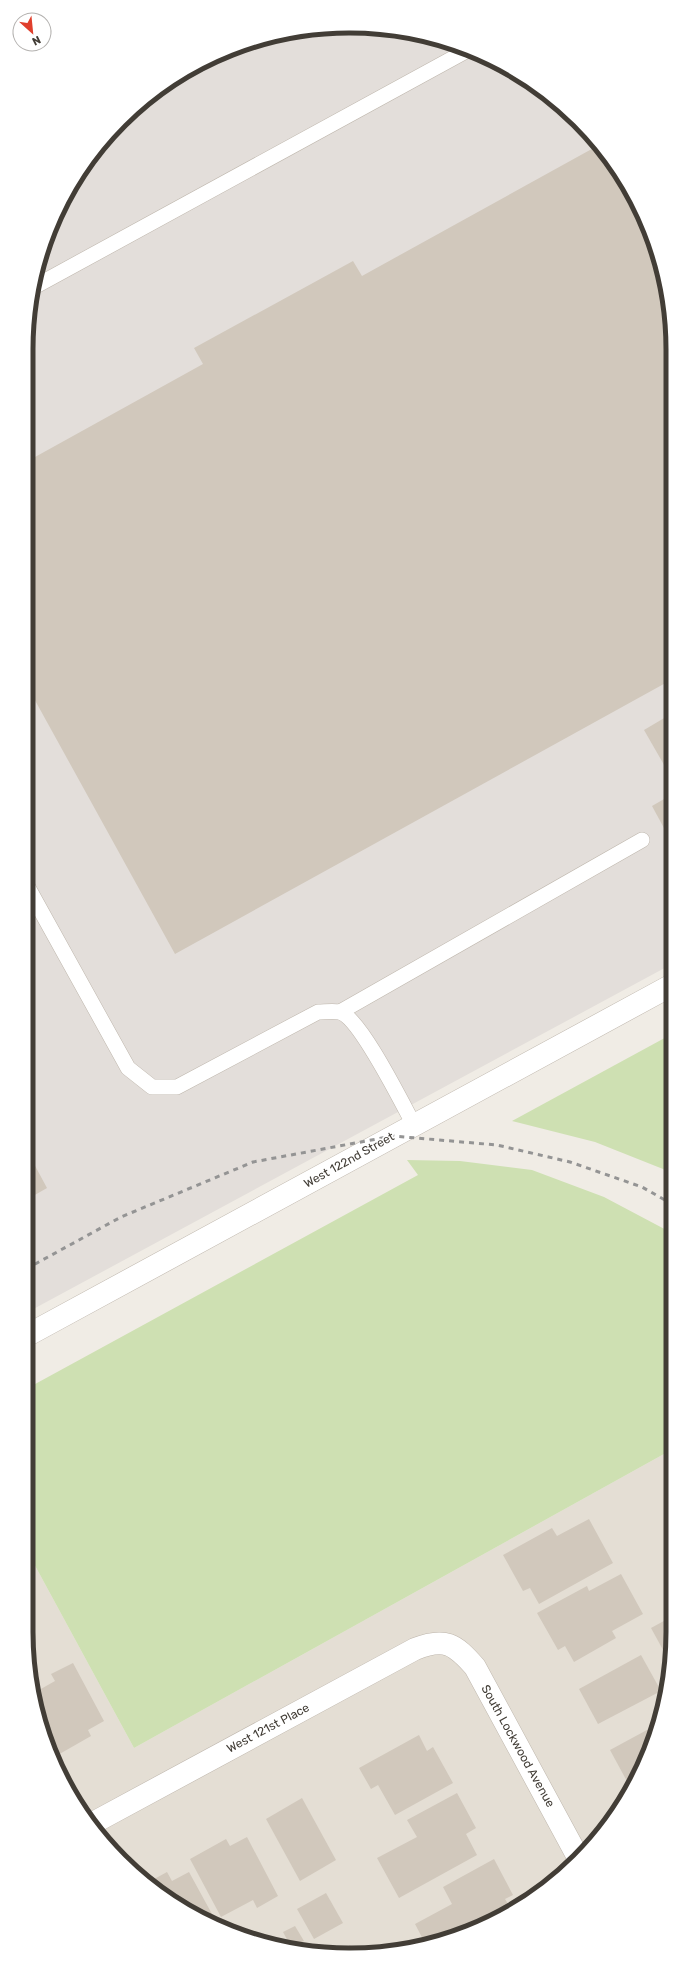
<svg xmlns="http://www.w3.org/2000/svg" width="699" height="1981" font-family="Rubik,sans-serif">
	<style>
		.residential { fill: #e4ded4 }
		.industrial { fill: #e3deda }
		.green { fill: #cee0b2 }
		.building { fill: #d1c8bc }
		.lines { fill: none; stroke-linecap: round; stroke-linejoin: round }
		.service-casing { stroke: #beb6ac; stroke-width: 16 }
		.minor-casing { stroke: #beb6ac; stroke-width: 23 }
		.tertiary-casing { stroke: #beb6ac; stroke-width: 23 }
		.service { stroke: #fff; stroke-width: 15 }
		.minor { stroke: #fff; stroke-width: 22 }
		.tertiary { stroke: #fff; stroke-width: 22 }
		.rail { stroke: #949494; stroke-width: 3; stroke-dasharray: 5 5; stroke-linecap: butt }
		.labels { text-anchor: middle; stroke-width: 3.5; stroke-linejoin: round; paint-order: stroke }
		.street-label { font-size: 12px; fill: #423d36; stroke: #fff }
		.rim { fill: none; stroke: #423d36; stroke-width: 5 }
	</style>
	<rect width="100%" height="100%" fill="#f0ece5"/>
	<path class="residential" d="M673,1449V1631L662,1715L618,1811L578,1860L529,1900L433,1944L371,1954L307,1952L206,1922L152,1888L106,1845L51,1755L32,1694L26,1631V1549L134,1748Z"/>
	<path class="industrial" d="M370,27L433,37L511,69L593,136L640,207L670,307L672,964L26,1313V350L37,266L59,207L93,153L136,106L188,69L245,43L307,29Z"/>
	<g class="green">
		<path d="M672,1034V1175L663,1169L595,1142L512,1121Z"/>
		<path d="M407,1160L460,1161L532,1170L604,1197L672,1233L673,1449L134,1748L26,1549V1389L418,1175Z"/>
	</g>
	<g class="building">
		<path d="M599,145L640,207L670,307L671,680L175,954L26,684V462L203,364L194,348L353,261L362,276Z"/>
		<path d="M671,714V777L644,730Z"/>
		<path d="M671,795V841L652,806Z"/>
		<path d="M26,1149L47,1188L26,1200Z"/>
		<path d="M589,1519L613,1563L539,1604L530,1588L523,1591L503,1555L552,1528L557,1536Z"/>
		<path d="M621,1574L643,1614L612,1631L616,1638L574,1662L565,1646L558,1650L537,1613L587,1586L589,1591Z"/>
		<path d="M673,1616V1632L670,1658L668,1659L651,1628Z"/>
		<path d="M641,1655L661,1691L598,1724L579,1689Z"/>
		<path d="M73,1663L104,1721L88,1730L91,1736L56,1756L45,1735L32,1694L55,1681L51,1674Z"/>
		<path d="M658,1724L631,1784L629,1785L610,1750Z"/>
		<path d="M419,1735L427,1751L433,1747L453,1783L395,1815L378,1785L371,1789L359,1768Z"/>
		<path d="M457,1793L476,1828L466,1834L477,1855L399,1898L377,1858L417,1837L407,1820Z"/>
		<path d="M302,1798L336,1860L300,1881L266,1819Z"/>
		<path d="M247,1837L278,1896L257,1908L253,1900L221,1917L190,1859L226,1839L230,1846Z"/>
		<path d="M494,1859L513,1895L505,1899L511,1909L433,1944L426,1945L415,1924L452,1904L443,1887Z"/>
		<path d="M167,1872L172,1881L189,1872L218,1925L206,1922L147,1883Z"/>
		<path d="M326,1893L343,1923L314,1939L297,1909Z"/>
		<path d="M295,1926L304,1941L291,1947L283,1932Z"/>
		<path d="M350,1945L356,1954L335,1953Z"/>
	</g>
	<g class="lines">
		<g class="service-casing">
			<g id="service">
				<path d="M34,287L466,51"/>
				<path d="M26,884L128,1068L152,1087H177L318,1012C324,1012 333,1011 340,1012C360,1018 402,1103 414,1125"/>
				<path d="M340,1012L642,840"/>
			</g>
		</g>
		<g class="minor-casing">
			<path id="minor" d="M93,1823L415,1649C445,1637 455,1644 475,1667L579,1859"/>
		</g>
		<g class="tertiary-casing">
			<path id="tertiary" d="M26,1336L672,985"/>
		</g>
		<use href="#service" class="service"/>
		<use href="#minor" class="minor"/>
		<use href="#tertiary" class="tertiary"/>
		<path class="rail" d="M26,1269L121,1217L253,1162L393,1136L497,1145L570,1162L642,1187L672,1204"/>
	</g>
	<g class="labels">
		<g class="street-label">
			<text transform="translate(349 1160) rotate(-29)" y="4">West 122nd Street</text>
			<text transform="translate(268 1728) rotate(-28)" y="4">West 121st Place</text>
			<text transform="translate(518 1746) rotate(61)" y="4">South Lockwood Avenue</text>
		</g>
	</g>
	<path d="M0 0H699V1981H0ZM349 33H350A316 316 0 0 1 666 349V1632A316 316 0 0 1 350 1948H349A316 316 0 0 1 33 1632V349A316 316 0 0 1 349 33Z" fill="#fff" fill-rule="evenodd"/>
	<path class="rim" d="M349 33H350A316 316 0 0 1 666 349V1632A316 316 0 0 1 350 1948H349A316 316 0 0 1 33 1632V349A316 316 0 0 1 349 33Z"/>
	<g transform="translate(32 32) rotate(153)"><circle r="19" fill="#ffffff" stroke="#b3b1af"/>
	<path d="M0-3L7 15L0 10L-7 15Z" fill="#e03f2c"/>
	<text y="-6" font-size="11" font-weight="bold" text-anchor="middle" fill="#423d36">N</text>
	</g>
</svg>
